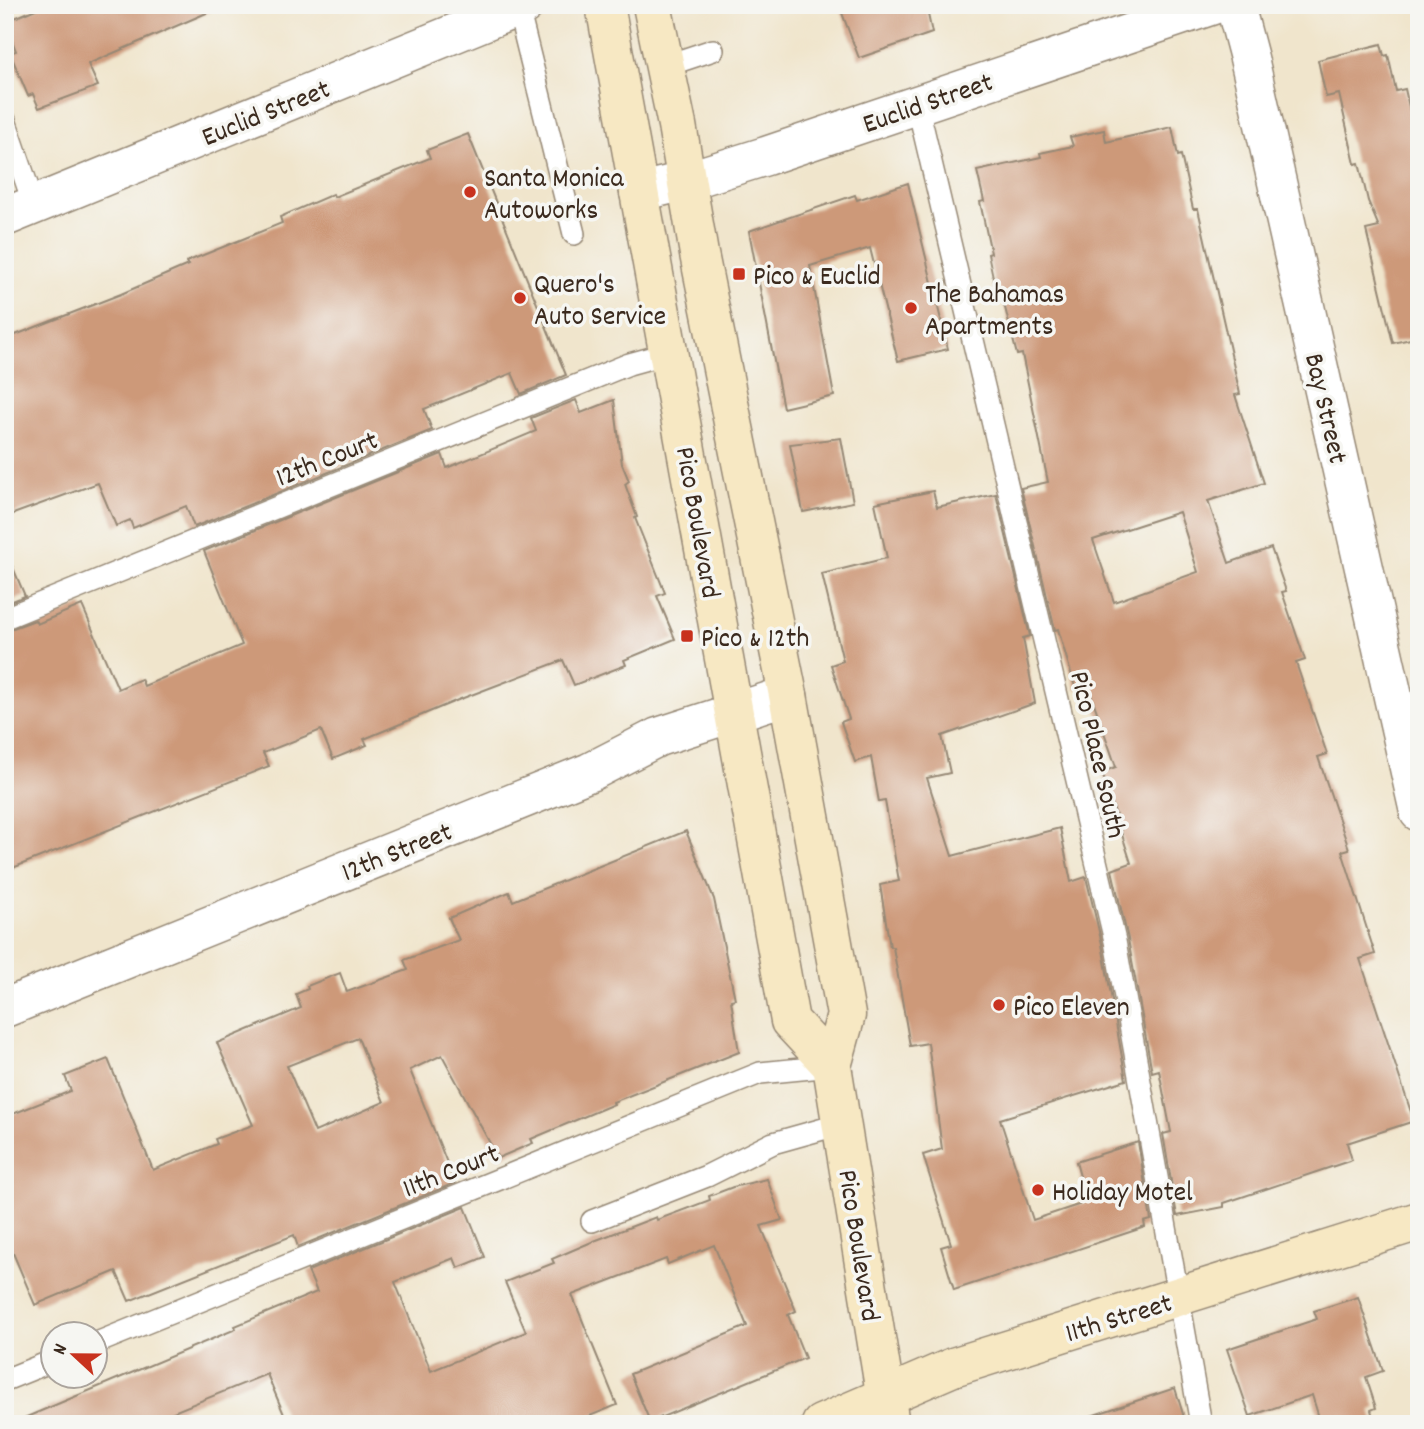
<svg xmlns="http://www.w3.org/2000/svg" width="1424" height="1429" font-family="Dekko,sans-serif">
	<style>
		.building { fill: #cd9979; fill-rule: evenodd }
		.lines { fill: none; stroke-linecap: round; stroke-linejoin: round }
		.lane-casing { stroke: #968875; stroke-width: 24 }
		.street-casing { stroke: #968875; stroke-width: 41 }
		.secondary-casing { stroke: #968875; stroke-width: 41 }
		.lane { stroke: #fff; stroke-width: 21 }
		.street { stroke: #fff; stroke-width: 38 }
		.secondary { stroke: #f7e8c3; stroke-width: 38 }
		.poi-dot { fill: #c8321e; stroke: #f6f6f2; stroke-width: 2.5 }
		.labels { text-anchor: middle; stroke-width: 7; stroke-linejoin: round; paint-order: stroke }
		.street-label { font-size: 28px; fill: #3b2a1e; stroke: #f6f6f2 }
		.poi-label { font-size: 28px; fill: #3b2a1e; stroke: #f6f6f2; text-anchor: start }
	</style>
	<rect width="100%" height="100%" fill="#f6f6f2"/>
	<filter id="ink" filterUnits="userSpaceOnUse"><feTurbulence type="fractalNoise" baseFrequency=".0143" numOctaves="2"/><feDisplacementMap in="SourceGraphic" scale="14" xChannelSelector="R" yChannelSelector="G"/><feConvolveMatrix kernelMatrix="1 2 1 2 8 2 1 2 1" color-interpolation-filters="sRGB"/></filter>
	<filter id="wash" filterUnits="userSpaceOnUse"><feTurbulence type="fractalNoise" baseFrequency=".00686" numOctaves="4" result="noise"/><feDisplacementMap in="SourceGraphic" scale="28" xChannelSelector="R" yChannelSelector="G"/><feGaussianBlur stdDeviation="1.57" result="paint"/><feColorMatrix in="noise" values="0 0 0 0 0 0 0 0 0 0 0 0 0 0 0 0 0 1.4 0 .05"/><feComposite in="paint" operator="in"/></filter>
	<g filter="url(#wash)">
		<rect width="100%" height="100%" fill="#f0e5cc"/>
		<g id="blocks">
			<g class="building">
				<path d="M45,5H225L88,64L98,86L39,108L33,94L28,96L10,53L16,51L5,22Z"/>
				<path d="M839,5H926L932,33L859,58Z"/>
				<path d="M1381,44L1384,56L1388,55L1396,91L1405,89L1419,151V337L1393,343L1366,230L1379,227L1368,201L1359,163L1355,164L1339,94L1326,97L1318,60Z"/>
				<path d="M1172,127L1178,156L1181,155L1193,209H1198L1240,394L1235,395L1264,483L1208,501L1229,563L1271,548L1286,591L1282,592L1305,660L1296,663L1327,754L1318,757L1349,849L1342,851L1375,954L1360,959L1414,1121L1347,1143L1352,1160L1224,1203V1207L1177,1216L1163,1134L1171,1132L1159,1070L1152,1072L1128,939L1112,870L1131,863L1102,772L1116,767L1088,686L1076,690L1058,629L1055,630L1021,488L1048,482L1022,354L1017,355L1003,300L998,301L988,254L991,253L980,202L984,201L977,171L1041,157L1040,153L1073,146L1070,137L1104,130L1106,142ZM1179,512L1198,572L1114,602L1093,540Z"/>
				<path d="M468,134L566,375L521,394L512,373L424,409L432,430L194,527L186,506L133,528L130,520L116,526L98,483L5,517V339L121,294L188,265L186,262L282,223L280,217L333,194L334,197L430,158L427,150Z"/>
				<path d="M908,183L948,349L898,361L870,248L810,266L834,396L783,408L749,231L855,195L857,200Z"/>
				<path d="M576,400L581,413L614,400L622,464L629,481L625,484L637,517L635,518L665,593L657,596L675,639L624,660L626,665L574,685L563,660L458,700L364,739L367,745L333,759L321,730L263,753L269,766L5,871V631L35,620L37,624L82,605L118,689L141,679L144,686L242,645L204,551L442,454L447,468L536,431L531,418Z"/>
				<path d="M841,438L853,502L803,512L790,444Z"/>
				<path d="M933,491L937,507L996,494L1030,636L1023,638L1035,703L942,736L950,773L927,778L952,856L1060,828L1071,882L1086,877L1102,944L1126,1080L1000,1119L1033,1220L1087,1202L1076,1162L1138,1142L1151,1220L1144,1222L1145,1227L954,1290L941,1247L951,1244L923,1155L942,1149L928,1043L910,1046L893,947H890L880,885L899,881L885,801L879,802L871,757L855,762L841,722L849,719L831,665L843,661L822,574L887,558L875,503Z"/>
				<path d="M5,549L25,596L5,604Z"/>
				<path d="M686,831L714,899L735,999L731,1000L739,1052L613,1102L614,1104L531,1139L533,1143L498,1158L442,1055L410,1070L455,1183L298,1247L294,1235L129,1301L116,1271L35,1305L5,1234V1117L71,1091L65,1076L108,1059L153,1170L217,1144L215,1139L253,1125L217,1043L301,1008L296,994L308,989L307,986L340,973L347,992L408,970L404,960L459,940L449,918L509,892L513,901ZM358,1038L384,1102L315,1132L287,1066Z"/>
				<path d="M767,1179L782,1220L761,1226L796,1311L788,1315L805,1358L650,1422L630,1374L747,1326L714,1245L668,1264L666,1259L572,1295L617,1405L570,1424H288L267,1374L144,1424H10L236,1329L235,1326L317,1292L308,1271L465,1207L485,1257L458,1268L454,1258L395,1282L431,1371L526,1332L505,1282L554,1263L552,1259L594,1241L656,1217L657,1220L710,1200L709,1196L733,1187Z"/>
				<path d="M1358,1297L1383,1371L1366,1377L1376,1408L1371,1410L1375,1424H1321L1312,1395L1250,1416L1227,1349L1317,1319L1314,1311Z"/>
				<path d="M1175,1388L1186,1424H1086L1085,1418Z"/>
			</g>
		</g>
	</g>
	<g filter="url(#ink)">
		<use href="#blocks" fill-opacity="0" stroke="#968875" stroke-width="2"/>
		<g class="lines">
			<g class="lane-casing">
				<g id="lane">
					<path d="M518,8L574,234"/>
					<path d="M665,66L713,50"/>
					<path d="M917,103L1115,941L1201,1424"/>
					<path d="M5,120L34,205"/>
					<path d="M5,618L629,364L669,353"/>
					<path d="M592,1221L707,1176L773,1143L841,1124"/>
					<path d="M94,1344L760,1073L832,1066"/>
					<path d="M5,1380L52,1361"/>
				</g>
			</g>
			<g class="street-casing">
				<g id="street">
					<path d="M1235,5L1249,58L1419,812"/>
					<path d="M639,192L686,181L766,156L1213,5"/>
					<path d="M5,217L524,5"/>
					<path d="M5,1008L590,772L658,737L788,695"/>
				</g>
			</g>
			<g class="secondary-casing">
				<g id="secondary">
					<path d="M605,5L790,1021L832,1066"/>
					<path d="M652,5L677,125L699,254L788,695L846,1015L832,1066L890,1424"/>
					<path d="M821,1424L953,1367L1419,1221"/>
				</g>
			</g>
			<use href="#lane" class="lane"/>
			<use href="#street" class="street"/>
			<use href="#secondary" class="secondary"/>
		</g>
	</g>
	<g class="poi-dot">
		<circle cx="470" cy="192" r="7"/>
		<rect x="732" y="267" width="14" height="14" rx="3.5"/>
		<circle cx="520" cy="298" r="7"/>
		<circle cx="911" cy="308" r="7"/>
		<rect x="680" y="629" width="14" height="14" rx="3.5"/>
		<circle cx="999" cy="1005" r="7"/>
		<circle cx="1038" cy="1190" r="7"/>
	</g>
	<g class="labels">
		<g class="street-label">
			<text transform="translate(927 101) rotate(-19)" y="10">Euclid Street</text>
			<text transform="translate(265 111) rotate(-22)" y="10">Euclid Street</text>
			<text transform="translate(1328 408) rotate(77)" y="10">Bay Street</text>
			<text transform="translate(326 457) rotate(-22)" y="10">12th Court</text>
			<text transform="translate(700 522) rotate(80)" y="10">Pico Boulevard</text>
			<text transform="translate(1100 754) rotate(77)" y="10">Pico Place South</text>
			<text transform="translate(396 850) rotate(-22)" y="10">12th Street</text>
			<text transform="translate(450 1169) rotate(-22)" y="10">11th Court</text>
			<text transform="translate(861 1245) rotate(81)" y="10">Pico Boulevard</text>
			<text transform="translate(1118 1316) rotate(-17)" y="10">11th Street</text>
		</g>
		<g class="poi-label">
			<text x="484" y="186">Santa Monica<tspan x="484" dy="32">Autoworks</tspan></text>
			<text x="753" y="284">Pico &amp; Euclid</text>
			<text x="534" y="292">Quero's<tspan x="534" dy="32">Auto Service</tspan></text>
			<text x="925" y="302">The Bahamas<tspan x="925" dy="32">Apartments</tspan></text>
			<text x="701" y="646">Pico &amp; 12th</text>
			<text x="1013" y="1015">Pico Eleven</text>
			<text x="1052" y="1200">Holiday Motel</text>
		</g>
	</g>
	<rect width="1424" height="1429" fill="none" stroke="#f6f6f2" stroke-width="28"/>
	<g transform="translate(74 1355) rotate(292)"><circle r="33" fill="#f6f6f2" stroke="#aba49d" stroke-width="2"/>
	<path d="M0-5L12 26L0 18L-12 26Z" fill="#c8321e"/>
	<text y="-10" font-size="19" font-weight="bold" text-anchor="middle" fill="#3b2a1e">N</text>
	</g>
</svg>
